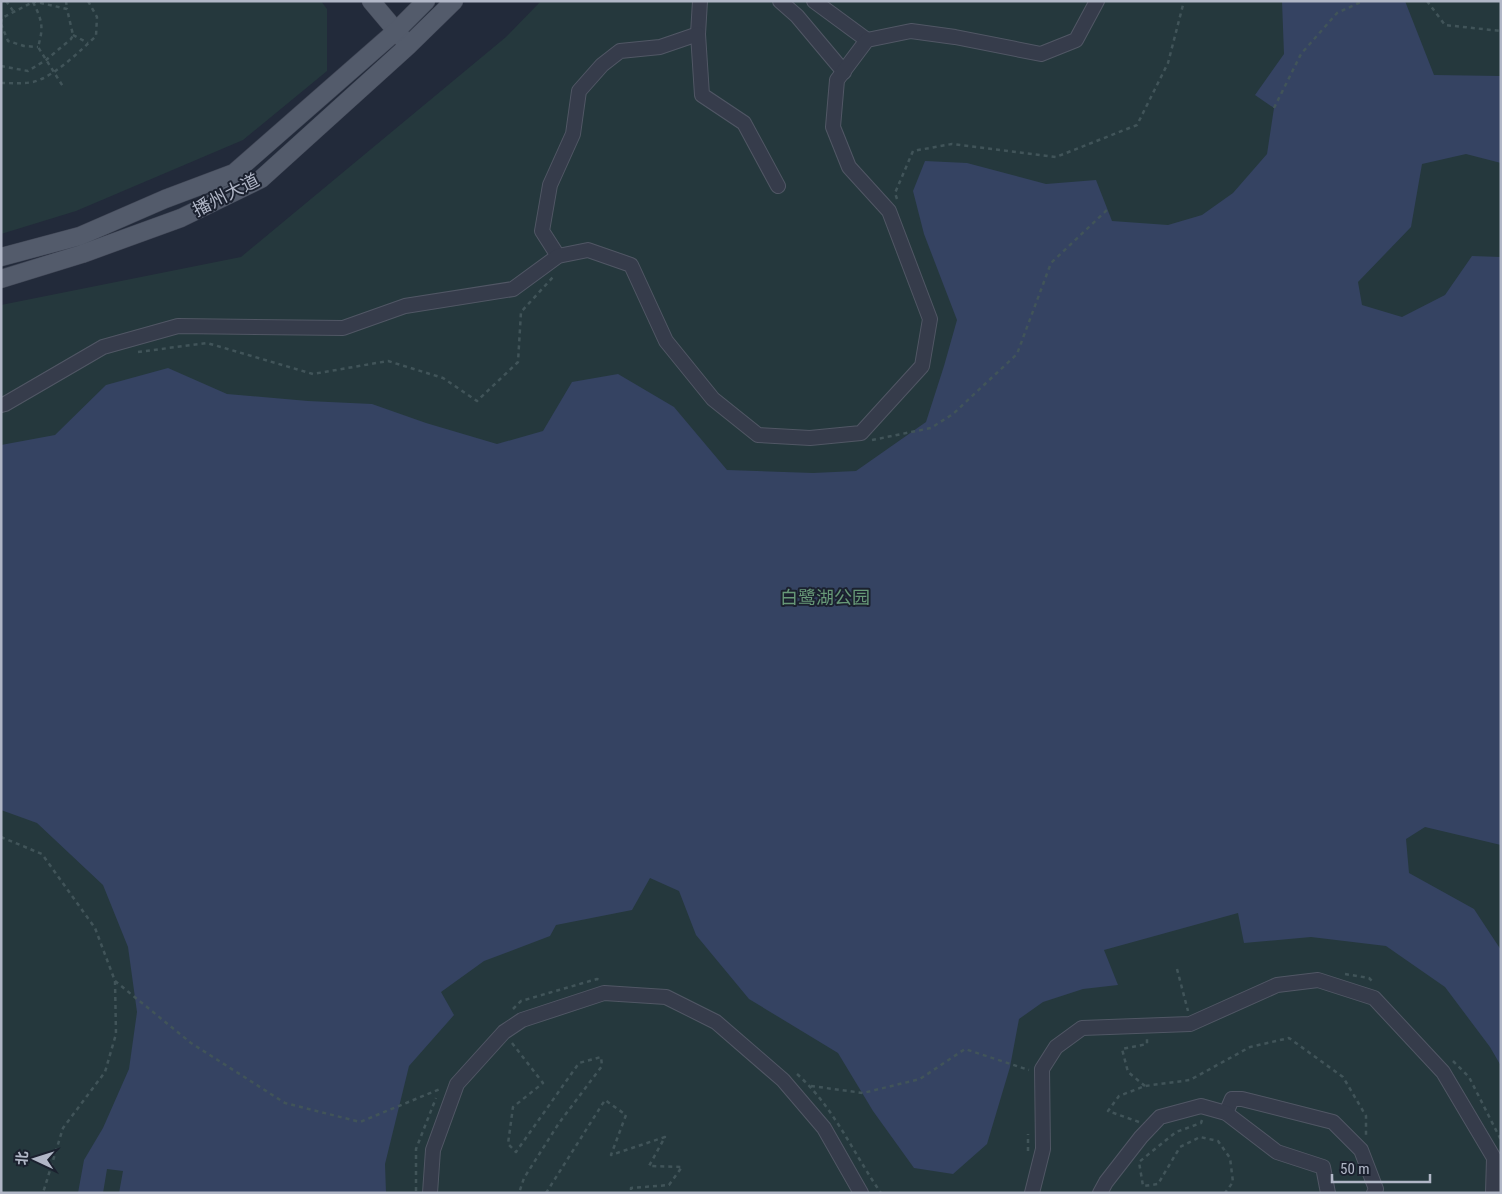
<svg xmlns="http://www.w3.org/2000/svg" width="1502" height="1194" font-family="'Roboto Condensed','Noto Sans SC',sans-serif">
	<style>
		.green { fill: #25383d }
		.water { fill: #354362 }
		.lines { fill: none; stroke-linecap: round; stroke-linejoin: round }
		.minor-casing { stroke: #515765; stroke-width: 16 }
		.major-casing { stroke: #3f4554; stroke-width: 19 }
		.path { stroke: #415459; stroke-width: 2.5; stroke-dasharray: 4 4; stroke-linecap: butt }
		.minor { stroke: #363c4b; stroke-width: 14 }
		.major { stroke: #535b6b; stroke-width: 18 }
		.labels { text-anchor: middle; stroke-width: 4; stroke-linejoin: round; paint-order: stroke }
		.street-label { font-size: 18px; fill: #b1b7c7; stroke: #1b212f }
		.park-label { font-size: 18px; fill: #679877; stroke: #1b212f }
	</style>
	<rect width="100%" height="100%" fill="#222a3a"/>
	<g class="green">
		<path d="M1,1H321L327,9V71L243,140L76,211L1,234Z"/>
		<path d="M541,1H1501V1193H1V305L241,257L506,37Z"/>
	</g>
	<path class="water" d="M1282,1H1405L1434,75L1501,76V163L1466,154L1422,164L1411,227L1358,282L1362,305L1402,317L1445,295L1472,256L1501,257V845L1425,827L1406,839L1409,873L1474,909L1501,950V1066L1490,1047L1445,987L1386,946L1311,937L1244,943L1238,913L1104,950L1118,985L1083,989L1043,1002L1019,1019L1010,1067L987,1144L953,1174L914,1168L873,1111L838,1053L749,999L696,935L679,891L650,878L632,910L556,925L550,936L484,961L441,992L454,1015L409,1066L385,1164L386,1193H119L123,1171L107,1169L103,1193H78L84,1160L103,1128L129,1069L137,1012L128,947L103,885L37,823L1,810V445L55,435L106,385L168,368L227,394L308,401L372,404L426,423L497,444L543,431L572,382L618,374L674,407L727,470L813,473L856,471L926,422L944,366L957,320L924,234L913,191L925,161L967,163L1046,184L1096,180L1112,221L1168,225L1202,215L1233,193L1267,154L1274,108L1255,95L1284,54Z"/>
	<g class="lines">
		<g class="minor-casing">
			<g id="minor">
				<path d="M780,1L797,16L844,72"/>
				<path d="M814,1L867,40"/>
				<path d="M698,34L700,1"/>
				<path d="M558,256L542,231L550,185L573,134L579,91L602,65L620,51L660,47L698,34L702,95L744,123L778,186"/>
				<path d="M1,405L5,404L103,347L178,326L343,328L405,306L513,289L558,256L588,250L631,265L666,341L713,399L758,435L810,438L861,433L922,366L930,319L889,211L849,167L833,127L837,80L867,40L911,31L955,37L1041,54L1076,40L1097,1"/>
				<path d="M1226,1113L1232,1099H1242L1333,1122L1361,1150L1376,1189L1374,1193"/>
				<path d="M430,1193L433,1150L457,1084L504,1032L522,1020L604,993L666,997L716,1022L783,1080L824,1128L861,1193"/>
				<path d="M1032,1193L1043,1149L1042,1069L1056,1047L1082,1028L1190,1024L1277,985L1318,980L1374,998L1443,1072L1494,1158L1493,1193"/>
				<path d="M1100,1193L1106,1182L1141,1137L1160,1117L1201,1106L1226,1113L1277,1152L1323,1167L1328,1193"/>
			</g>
		</g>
		<g class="major-casing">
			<g id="major">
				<path d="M371,1L403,39"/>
				<path d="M1,257L80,236L165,199L234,173L396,31L426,1"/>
				<path d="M1,279L82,254L181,218L261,179L408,46L454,1"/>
			</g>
		</g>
		<g class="path">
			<path d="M6,1L14,12"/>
			<path d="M66,1L67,9"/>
			<path d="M1427,1L1445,25L1501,31"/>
			<path d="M1,23L2,18L33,2C42,20 44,27 38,47L64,88"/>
			<path d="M1,24L8,41L24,46L38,47"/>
			<path d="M73,35L88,43"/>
			<path d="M1,66L28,71L46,60L71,39L73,35L67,9L32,1"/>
			<path d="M1,83C12,83 22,84 33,82C54,77 81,50 96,36L97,17L88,1"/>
			<path d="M1274,108L1301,54L1337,13L1363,1"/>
			<path d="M897,199L895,193L913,151L952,144L1056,157L1137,125L1168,63L1184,1"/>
			<path d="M138,352L207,343L313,374L388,361L443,378L477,401L518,362L521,312L553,277"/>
			<path d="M872,440L931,428L953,414L1017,354L1051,263L1107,210"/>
			<path d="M1,837L42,854L95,928L115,981L116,1034L105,1072L63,1128L43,1193"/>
			<path d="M1177,969L1188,1011"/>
			<path d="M1345,974L1369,978L1374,983"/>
			<path d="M115,981L191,1043L285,1103L360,1122L440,1089"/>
			<path d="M513,1009L521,1001L597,979L601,980"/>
			<path d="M512,1043L543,1083L513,1107L508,1144L516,1152L579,1063L601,1057L602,1066L559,1123L524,1178L519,1193"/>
			<path d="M1453,1061L1469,1077L1501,1140"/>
			<path d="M797,1074C834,1107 853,1153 881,1193"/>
			<path d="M811,1086L863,1093L920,1079L965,1049L1029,1070"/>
			<path d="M1145,1086L1128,1072L1122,1049L1147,1044V1037"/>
			<path d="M1202,1120L1201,1123L1176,1132L1139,1162L1143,1186L1158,1184L1180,1147L1200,1137L1218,1141L1230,1158L1233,1182L1225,1193"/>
			<path d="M1139,1122L1108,1111L1119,1096L1145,1086L1190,1080L1250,1047L1289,1038L1343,1077L1366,1116V1136"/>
			<path d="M1028,1151V1134"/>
			<path d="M416,1191V1149L436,1098"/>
			<path d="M546,1193L605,1100L626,1115L611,1155L665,1137L649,1166L682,1167L669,1185L631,1188V1193"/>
		</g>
		<use href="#minor" class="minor"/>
		<use href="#major" class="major"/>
	</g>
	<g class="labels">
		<g class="street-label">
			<text transform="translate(226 195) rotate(-27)" y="6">播州大道</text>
		</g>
		<g class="park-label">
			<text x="825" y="604">白鹭湖公园</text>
		</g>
	</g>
	<rect width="1502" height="1194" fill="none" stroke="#b1b7c7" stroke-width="5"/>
	<g transform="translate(35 1159) rotate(274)" stroke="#1b212f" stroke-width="4" paint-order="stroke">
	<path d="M0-4L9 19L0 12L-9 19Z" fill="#b1b7c7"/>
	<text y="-8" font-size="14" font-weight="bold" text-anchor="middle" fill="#b1b7c7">北</text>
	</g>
	<path d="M1332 1174v8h98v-8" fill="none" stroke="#b1b7c7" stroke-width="2.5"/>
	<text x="1340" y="1174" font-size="15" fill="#b1b7c7" stroke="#1b212f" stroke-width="4" paint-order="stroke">50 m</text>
</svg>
